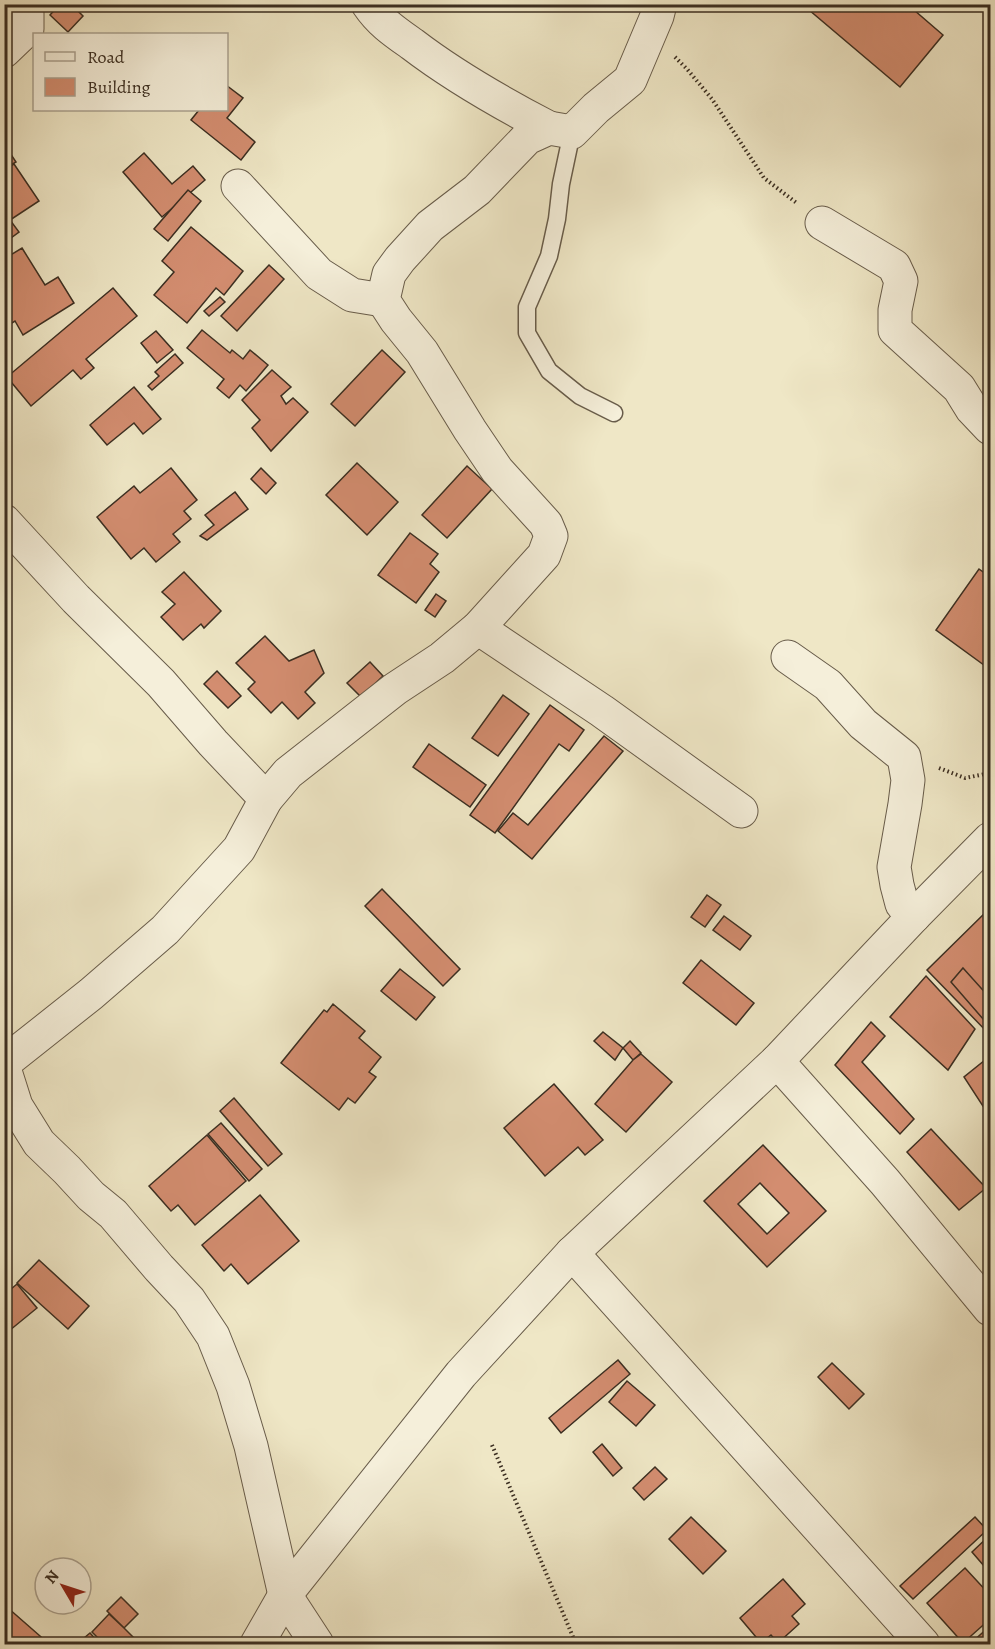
<svg xmlns="http://www.w3.org/2000/svg" width="995" height="1649" font-family="Alegreya,serif">
	<style>
		.building { fill: #d38d70; stroke: #3b2e21; stroke-width: 1.5; fill-rule: evenodd }
		.lines { fill: none; stroke-linecap: round; stroke-linejoin: round }
		.service-casing { stroke: #685c4a; stroke-width: 19 }
		.minor-casing { stroke: #685c4a; stroke-width: 35 }
		.path { stroke: #3b2e21; stroke-width: 4; stroke-dasharray: 1.5 3; stroke-linecap: butt }
		.service { stroke: #f5efda; stroke-width: 16 }
		.minor { stroke: #f5efda; stroke-width: 33 }
	</style>
	<rect width="100%" height="100%" fill="#efe7c6"/>
	<filter id="stains"><feTurbulence type="fractalNoise" baseFrequency=".00333" numOctaves="4"/><feColorMatrix values="0 0 0 0 .2 0 0 0 0 .09 0 0 0 0 .02 0 0 0 .5 -.17"/></filter>
	<radialGradient id="worn" r=".72"><stop offset=".6" stop-color="#630" stop-opacity="0"/><stop offset="1" stop-color="#630" stop-opacity=".3"/></radialGradient>
	<g class="building">
		<path d="M60,4H71L83,16L68,32L50,15Z"/>
		<path d="M802,4H907L943,35L900,87Z"/>
		<path d="M226,85L243,98L227,118L255,142L241,160L191,120L199,110H226Z"/>
		<path d="M4,144L16,162L4,169Z"/>
		<path d="M144,153L172,184L193,166L205,180L162,217L123,172Z"/>
		<path d="M14,164L39,201L10,220L19,232L4,243V171Z"/>
		<path d="M188,190L201,201L168,241L154,229Z"/>
		<path d="M191,227L243,271L224,295L216,288L187,323L154,295L174,272L162,261Z"/>
		<path d="M22,248L45,285L58,277L74,303L23,335L15,321L7,326L4,322V259Z"/>
		<path d="M269,265L284,279L237,331L221,316Z"/>
		<path d="M113,288L137,316L86,359L94,368L81,379L73,370L31,406L7,377Z"/>
		<path d="M220,297L225,302L209,316L204,311Z"/>
		<path d="M202,330L230,353L232,350L243,359L250,350L268,365L246,391L240,385L229,398L217,388L224,379L187,348Z"/>
		<path d="M156,331L173,350L157,363L141,343Z"/>
		<path d="M382,350L405,372L355,426L331,404Z"/>
		<path d="M175,354L183,363L152,390L148,386L159,376L155,372Z"/>
		<path d="M272,370L291,387L281,396L286,404L293,398L308,412L271,451L252,428L260,420L242,400Z"/>
		<path d="M134,387L161,419L143,434L134,423L107,445L90,425Z"/>
		<path d="M357,463L398,502L367,535L326,495Z"/>
		<path d="M467,466L492,489L447,538L422,515Z"/>
		<path d="M171,468L197,500L184,511L191,519L173,534L180,542L156,562L144,548L131,559L97,517L134,486L140,493Z"/>
		<path d="M261,468L276,483L266,494L251,479Z"/>
		<path d="M235,492L248,509L207,540L200,536L214,525L205,515Z"/>
		<path d="M410,533L438,554L430,564L439,572L416,603L378,575Z"/>
		<path d="M979,569L990,577V665L988,668L936,630Z"/>
		<path d="M184,572L221,611L204,628L201,624L183,640L161,617L175,604L162,592Z"/>
		<path d="M436,594L446,601L435,617L425,610Z"/>
		<path d="M265,636L289,661L314,650L324,673L305,692L315,703L298,719L282,702L271,713L248,689L255,682L236,663Z"/>
		<path d="M370,662L383,676L361,697L347,683Z"/>
		<path d="M217,671L241,696L228,708L204,684Z"/>
		<path d="M503,695L529,714L498,756L472,738Z"/>
		<path d="M550,705L584,730L569,751L559,744L495,833L470,815Z"/>
		<path d="M604,736L623,751L532,859L498,831L513,813L528,825Z"/>
		<path d="M429,744L486,785L470,807L413,767Z"/>
		<path d="M382,889L460,969L443,986L365,906Z"/>
		<path d="M707,895L721,905L705,927L691,917Z"/>
		<path d="M990,908V1035L927,970Z"/>
		<path d="M724,916L751,936L740,950L713,930Z"/>
		<path d="M701,960L754,1003L736,1025L683,983Z"/>
		<path d="M963,968L990,998V1027L951,982Z"/>
		<path d="M400,969L435,997L416,1020L381,991Z"/>
		<path d="M926,976L975,1029L948,1070L890,1017Z"/>
		<path d="M333,1004L365,1031L359,1038L381,1057L369,1072L376,1077L355,1103L348,1098L339,1110L281,1063L324,1010L327,1012Z"/>
		<path d="M871,1022L885,1036L862,1062L914,1119L900,1134L835,1065Z"/>
		<path d="M603,1032L623,1048L615,1060L594,1041Z"/>
		<path d="M630,1041L641,1053L633,1060L623,1048Z"/>
		<path d="M641,1054L672,1082L626,1132L595,1104L633,1060Z"/>
		<path d="M990,1056V1117L964,1077Z"/>
		<path d="M554,1084L603,1140L585,1155L578,1147L545,1176L504,1128Z"/>
		<path d="M234,1098L282,1154L268,1166L220,1111Z"/>
		<path d="M221,1123L262,1169L249,1181L208,1134Z"/>
		<path d="M931,1129L986,1188L959,1210L907,1152Z"/>
		<path d="M207,1135L246,1181L195,1225L178,1205L171,1211L149,1186Z"/>
		<path d="M763,1145L826,1211L767,1267L704,1201ZM760,1183L789,1213L767,1234L738,1204Z"/>
		<path d="M260,1195L299,1241L248,1284L231,1264L224,1271L202,1245Z"/>
		<path d="M39,1260L89,1306L68,1329L17,1283Z"/>
		<path d="M17,1284L37,1308L4,1335V1295Z"/>
		<path d="M618,1360L630,1374L561,1433L549,1418Z"/>
		<path d="M832,1363L864,1394L849,1409L818,1377Z"/>
		<path d="M627,1381L655,1405L636,1426L609,1402Z"/>
		<path d="M602,1444L622,1468L613,1476L593,1452Z"/>
		<path d="M655,1467L667,1479L644,1500L633,1488Z"/>
		<path d="M691,1517L726,1551L703,1574L669,1539Z"/>
		<path d="M975,1517L987,1530L913,1599L900,1586Z"/>
		<path d="M990,1535V1573L972,1552Z"/>
		<path d="M965,1568L990,1595V1619L963,1643L927,1603Z"/>
		<path d="M783,1579L805,1604L792,1616L799,1624L778,1643L771,1635L761,1643L740,1618Z"/>
		<path d="M121,1597L138,1614L124,1628L107,1611Z"/>
		<path d="M8,1608L48,1643L47,1644H4V1612Z"/>
		<path d="M109,1614L124,1628L140,1644H104L92,1632Z"/>
		<path d="M990,1626V1644H970Z"/>
		<path d="M90,1633L100,1644H77Z"/>
	</g>
	<g class="lines">
		<g class="service-casing">
			<path id="service" d="M572,132L561,184L557,219L549,256L527,307V333L549,371L580,396L614,413"/>
		</g>
		<g class="minor-casing">
			<g id="minor">
				<path d="M368,4C380,22 395,32 412,44C455,77 501,103 549,128"/>
				<path d="M4,51L27,29V4"/>
				<path d="M238,186L319,274L352,295L383,300"/>
				<path d="M822,223L894,266L901,281L895,310V330L959,388L972,409L990,428"/>
				<path d="M4,521L76,599L161,683L213,743L266,799"/>
				<path d="M478,628L602,711L741,811"/>
				<path d="M788,657L828,685L863,724L904,757L908,780L905,804L894,867L897,885L902,904L914,916"/>
				<path d="M777,1061L885,1182L990,1309"/>
				<path d="M4,1063L91,994L165,930L239,849L266,799L288,773L395,689L442,658L478,628L544,555L551,536L546,524L497,470L470,430L422,352L396,320L383,300L389,274L400,259L430,226L477,190L527,138L549,128L572,132L596,108L630,80L657,16L660,4"/>
				<path d="M4,1068L16,1106L39,1143L67,1170L91,1196L113,1214L159,1268L189,1300L213,1336L233,1386L251,1446L285,1595L317,1644"/>
				<path d="M572,1253L923,1644"/>
				<path d="M257,1644L285,1595L461,1374L572,1253L777,1061L914,916L990,839"/>
			</g>
		</g>
		<g class="path">
			<path d="M675,57L687,69L712,99L764,178L798,204"/>
			<path d="M939,768L965,778L990,773"/>
			<path d="M492,1445L576,1644"/>
		</g>
		<use href="#service" class="service"/>
		<use href="#minor" class="minor"/>
	</g>
	<rect width="995" height="1649" fill="none" stroke="#efe7c6" stroke-width="24"/>
	<rect x="6" y="6" width="983" height="1637" fill="none" stroke="#3b2e21" stroke-width="3"/>
	<rect x="12" y="12" width="971" height="1625" fill="none" stroke="#3b2e21" stroke-width="1.5"/>
	<rect x="33" y="33" width="195" height="78" fill="#f5efda" stroke="#aba290" stroke-width="1.5"/>
	<rect x="45" y="52" width="30" height="9" fill="#f5efda" stroke="#aba290" stroke-width="1.5"/>
	<text x="87" y="63" font-size="18" fill="#3b2e21">Road</text>
	<rect x="45" y="78" width="30" height="18" fill="#d38d70" stroke="#aba290" stroke-width="1.5"/>
	<text x="87" y="93" font-size="18" fill="#3b2e21">Building</text>
	<g transform="translate(63 1586) rotate(309)"><circle r="28" fill="#f5efda" stroke="#aba290" stroke-width="1.5"/>
	<path d="M0-4.5L10 22L0 15L-10 22Z" fill="#8f2418"/>
	<text y="-9" font-size="16" font-weight="bold" text-anchor="middle" fill="#3b2e21">N</text>
	</g>
	<rect width="100%" height="100%" filter="url(#stains)"/>
	<rect width="100%" height="100%" fill="url(#worn)"/>
</svg>
